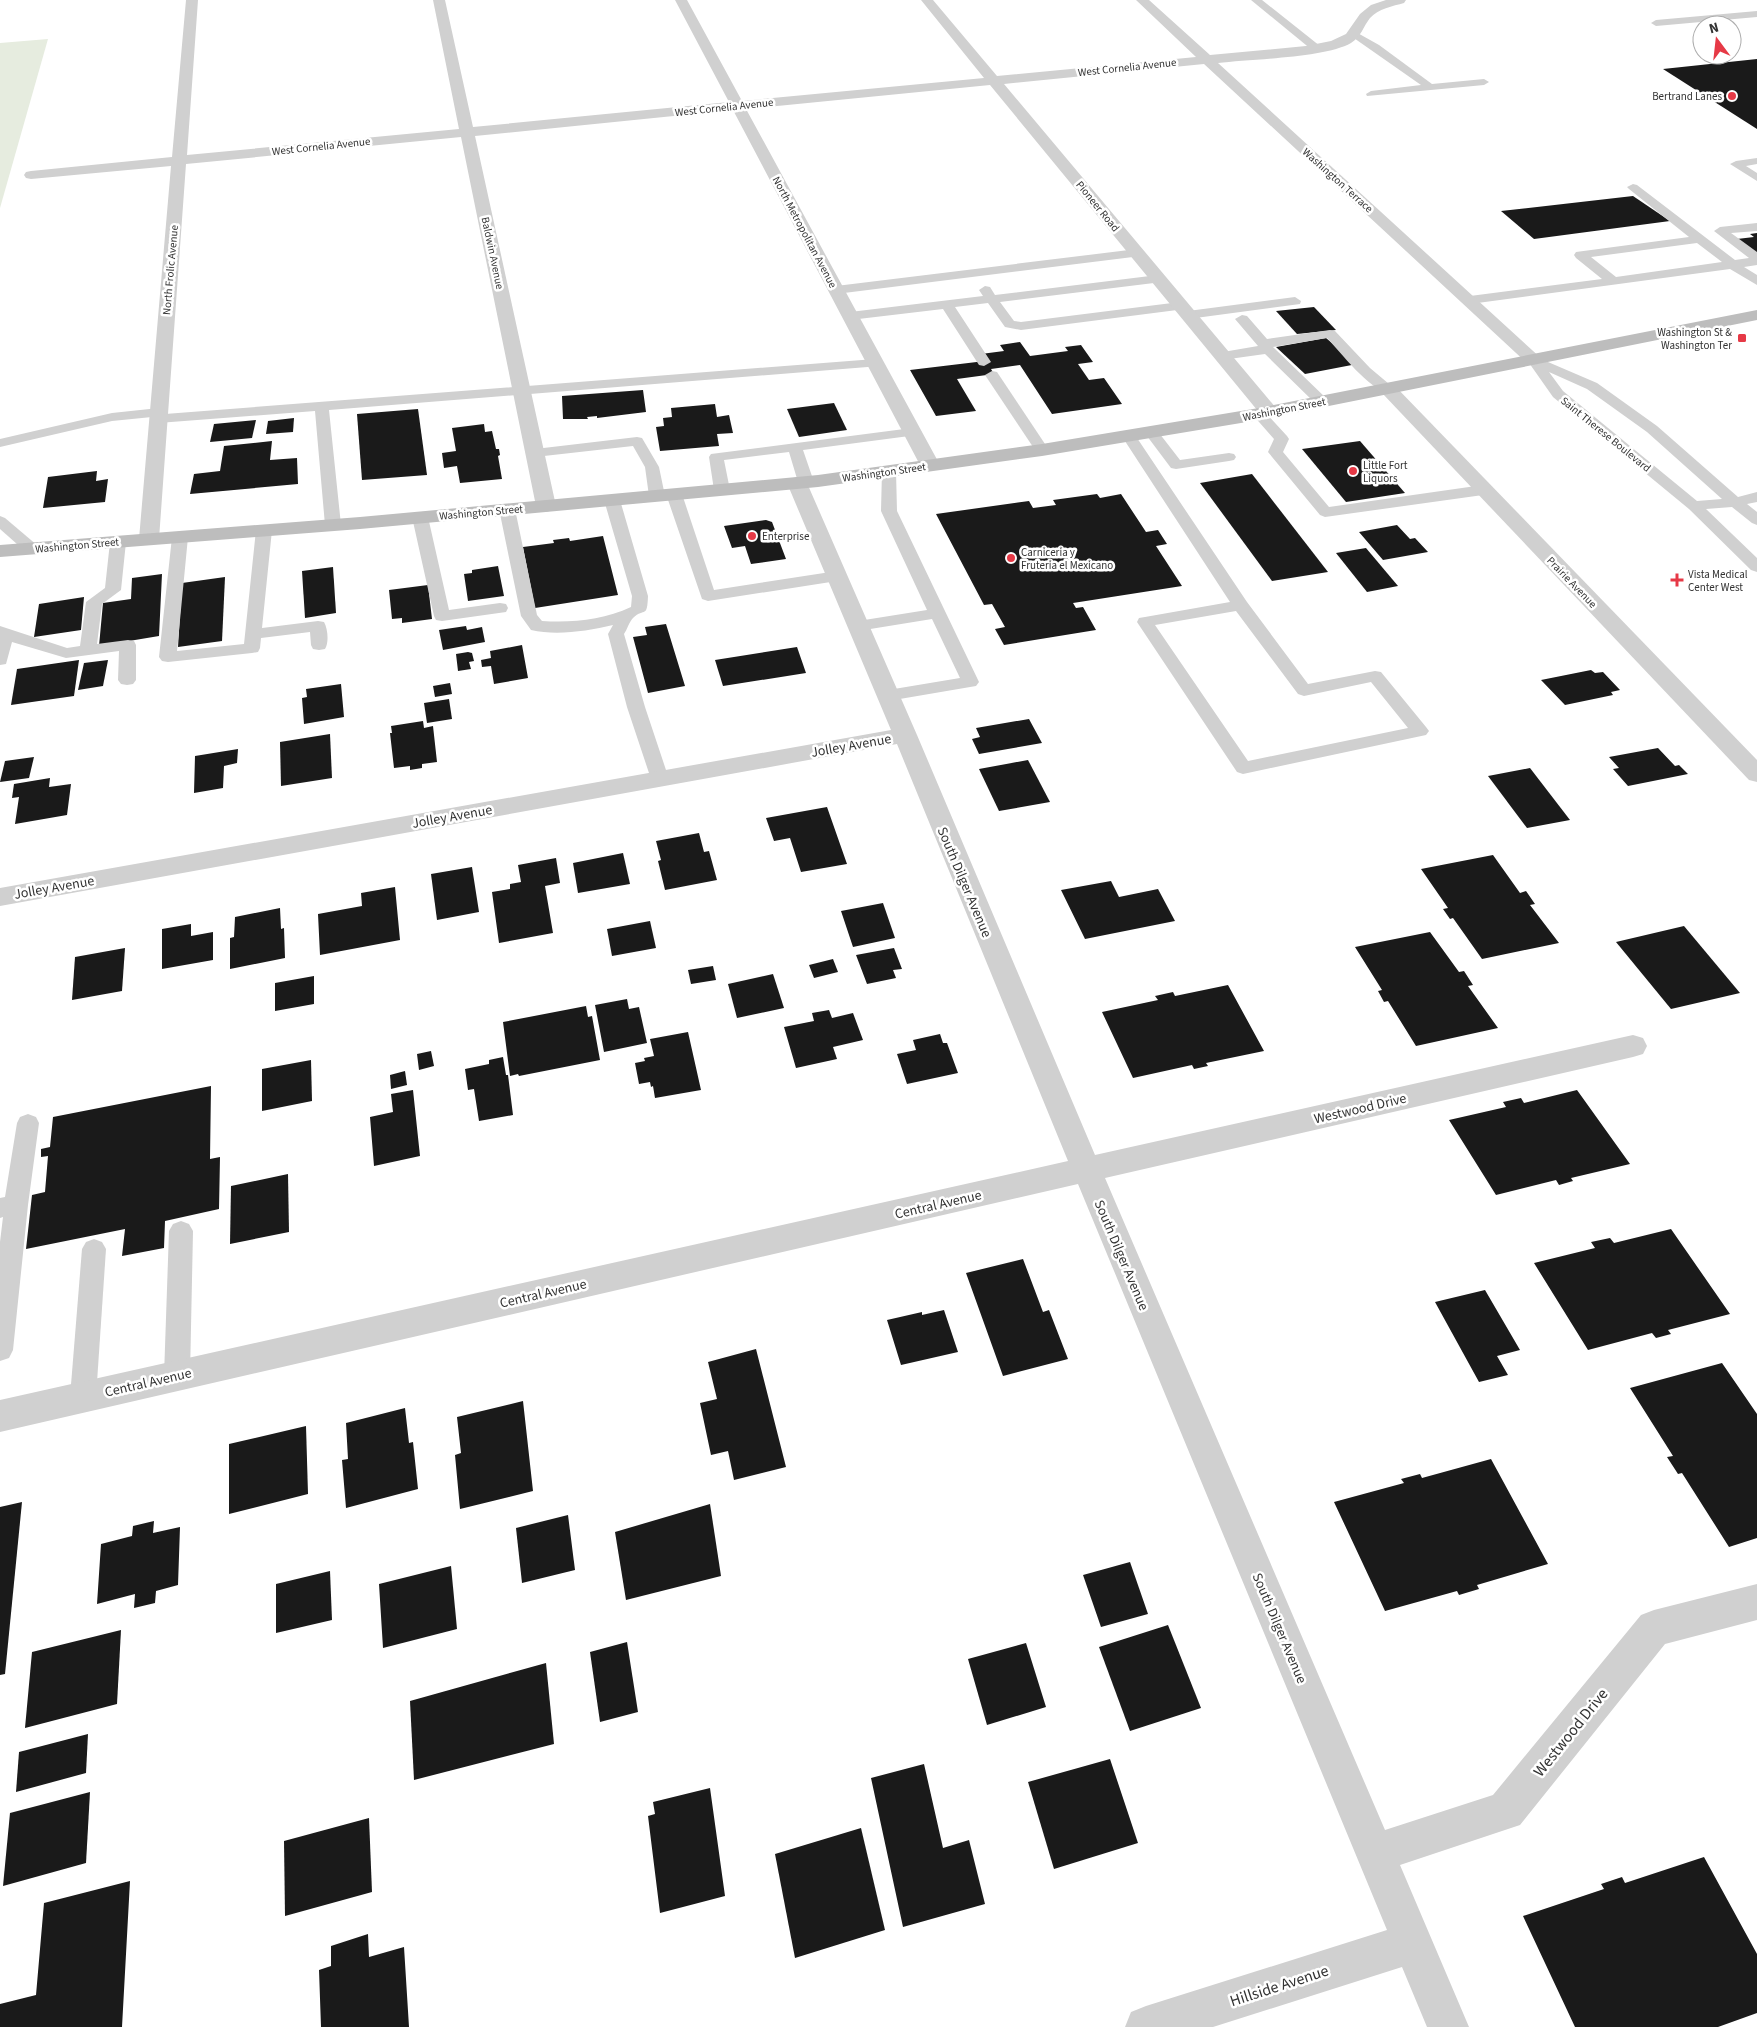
<svg xmlns="http://www.w3.org/2000/svg" width="1757" height="2027" font-family="'Source Sans 3',sans-serif">
	<style>
		.green { fill: #e6ecdf }
		.building { fill: #1a1a1a }
		.lines { fill: none; stroke-linecap: round; stroke-linejoin: round }
		.lane { fill: #d0d0d0; fill-rule: evenodd }
		.street { fill: #d0d0d0; fill-rule: evenodd }
		.secondary { fill: #bdbdbd; fill-rule: evenodd }
		.poi-dot { fill: #e63946; stroke: #fff; stroke-width: 2 }
		.labels { text-anchor: middle; stroke-width: 5; stroke-linejoin: round; paint-order: stroke }
		.far-street-label { font-size: 11px; fill: #333; stroke: #fff }
		.far-poi-label { font-size: 11px; fill: #333; stroke: #fff; text-anchor: start }
		.street-label { font-size: 14px; fill: #333; stroke: #fff }
		.near-street-label { font-size: 16px; fill: #333; stroke: #fff }
	</style>
	<rect width="100%" height="100%" fill="#fff"/>
	<path class="green" d="M48,39L0,208V43Z"/>
	<g class="building">
		<path d="M1757,59V129L1663,69Z"/>
		<path d="M1633,196L1670,221L1534,239L1501,211Z"/>
		<path d="M1757,233V253L1737,239L1754,237L1750,234Z"/>
		<path d="M1314,307L1336,330L1297,334L1276,311Z"/>
		<path d="M1326,338L1357,364L1305,374L1276,347Z"/>
		<path d="M1020,342L1030,356L1068,351L1065,347L1081,345L1093,362L1078,364L1089,380L1104,378L1122,404L1052,414L1020,365L991,369L994,374L957,379L976,411L936,416L910,370L985,361L981,354L1004,351L1000,345Z"/>
		<path d="M643,390L646,412L597,418V416L587,417L588,419H563L562,396Z"/>
		<path d="M834,403L847,430L799,437L787,409Z"/>
		<path d="M715,404L717,417L729,415L733,433L717,434L719,446L660,451L656,427L664,426L663,418L672,417L671,408Z"/>
		<path d="M418,409L427,475L362,480L357,414Z"/>
		<path d="M294,418L293,432L266,434L268,421Z"/>
		<path d="M256,420L252,438L210,442L214,424Z"/>
		<path d="M484,424L485,432L492,431L496,449H499L500,455L498,456L502,479L460,483L457,466L444,468L442,453L456,451L452,428Z"/>
		<path d="M272,441L270,460L297,458L298,484L190,494L194,474L220,471L224,446Z"/>
		<path d="M1360,441L1405,493L1346,502L1302,449Z"/>
		<path d="M97,471L96,481L108,479L105,502L43,508L48,477Z"/>
		<path d="M1252,474L1328,572L1272,581L1200,483Z"/>
		<path d="M1097,494L1100,498L1121,494L1146,532L1158,530L1167,544L1156,546L1182,586L1073,603L1076,608L1083,607L1096,630L1004,645L995,629L1005,627L992,604L984,605L936,514L1029,501L1033,508L1056,505L1053,500Z"/>
		<path d="M766,520L772,522L786,559L751,564L745,546L732,548L724,526Z"/>
		<path d="M1397,525L1410,539L1415,538L1428,552L1383,560L1359,532Z"/>
		<path d="M603,536L618,595L535,608L523,547L554,543L553,540L569,538L570,541Z"/>
		<path d="M1366,548L1398,586L1367,592L1336,553Z"/>
		<path d="M498,566L504,596L468,601L464,574L472,573V570Z"/>
		<path d="M333,567L336,613L305,618L302,571Z"/>
		<path d="M162,574L159,636L99,646L103,603L131,599L132,578Z"/>
		<path d="M225,577L222,641L178,647L182,583Z"/>
		<path d="M428,585L432,619L402,623V618L392,619L389,590Z"/>
		<path d="M84,597L81,630L34,637L39,604Z"/>
		<path d="M666,624L685,686L648,693L633,637L647,635L645,627Z"/>
		<path d="M466,626L467,630L482,627L485,642L443,650L439,630Z"/>
		<path d="M522,645L528,678L494,684L491,666L482,667L481,660L491,658L490,651Z"/>
		<path d="M797,647L806,673L723,686L715,660Z"/>
		<path d="M468,652L472,653L474,661L469,662L471,669L458,671L456,654Z"/>
		<path d="M79,660L74,696L11,705L17,669Z"/>
		<path d="M108,660L103,686L78,690L84,663Z"/>
		<path d="M1591,670L1595,673L1603,672L1620,690L1611,692L1613,695L1565,705L1541,680Z"/>
		<path d="M450,683L452,694L435,697L433,686Z"/>
		<path d="M341,684L344,717L304,724L302,698L307,697L306,689Z"/>
		<path d="M449,699L452,719L427,723L424,703Z"/>
		<path d="M1029,719L1042,743L979,754L972,739L980,737L976,728Z"/>
		<path d="M423,721L424,728L433,726L437,762L422,764V768L410,770V766L394,768L390,733H392L391,726Z"/>
		<path d="M330,734L332,778L281,786L280,742Z"/>
		<path d="M1658,748L1675,766L1679,765L1688,774L1628,786L1613,769L1619,768L1609,757Z"/>
		<path d="M238,749L237,763L224,766L223,788L194,793L195,756Z"/>
		<path d="M34,757L29,778L0,782L5,761Z"/>
		<path d="M1028,760L1050,802L999,811L979,769Z"/>
		<path d="M1530,768L1570,820L1527,828L1488,776Z"/>
		<path d="M50,778L49,787L71,784L67,815L15,824L19,797L12,798L14,784Z"/>
		<path d="M827,807L847,864L801,872L790,838L774,841L766,818Z"/>
		<path d="M699,833L704,852L709,851L717,880L665,890L658,861L661,860L656,841Z"/>
		<path d="M623,853L630,884L578,893L573,863Z"/>
		<path d="M1493,855L1520,893L1526,891L1535,904L1530,905L1559,943L1482,959L1453,918L1450,919L1443,909L1448,908L1421,869Z"/>
		<path d="M556,858L560,883L545,886L553,933L499,943L492,892L510,889V884L521,882L518,865Z"/>
		<path d="M472,867L479,912L437,920L431,874Z"/>
		<path d="M1111,881L1119,897L1158,889L1175,921L1085,939L1061,890Z"/>
		<path d="M395,887L400,940L320,955L318,914L362,906L361,893Z"/>
		<path d="M883,903L895,938L853,947L841,911Z"/>
		<path d="M280,908L281,929L284,928L285,958L230,969V938L234,937L235,917Z"/>
		<path d="M650,921L656,948L612,956L607,929Z"/>
		<path d="M191,924V936L213,932V960L162,969V929Z"/>
		<path d="M1684,926L1740,993L1671,1009L1616,942Z"/>
		<path d="M1430,932L1459,972L1464,971L1473,985L1468,986L1498,1028L1416,1046L1388,1001L1384,1002L1378,991L1382,990L1355,947Z"/>
		<path d="M125,948L122,991L72,1000L75,957Z"/>
		<path d="M894,948L902,969L893,970L896,978L867,984L856,955Z"/>
		<path d="M833,959L838,972L814,978L809,965Z"/>
		<path d="M713,966L716,980L691,984L688,970Z"/>
		<path d="M773,974L784,1008L737,1018L728,984Z"/>
		<path d="M314,976V1004L275,1011V983Z"/>
		<path d="M1228,985L1264,1051L1206,1063L1208,1066L1194,1069L1192,1065L1133,1078L1102,1012L1158,1000L1155,996L1173,992L1175,996Z"/>
		<path d="M627,999L629,1009L639,1007L647,1043L604,1052L595,1005Z"/>
		<path d="M586,1006L588,1017L592,1016L600,1060L519,1076L518,1074L510,1076L503,1022Z"/>
		<path d="M829,1010L832,1018L853,1013L863,1040L833,1047L837,1059L796,1068L784,1027L814,1021L812,1013Z"/>
		<path d="M688,1032L701,1090L655,1098L653,1086L651,1087L650,1082L639,1084L635,1063L645,1061L644,1058L654,1056L650,1039Z"/>
		<path d="M940,1034L943,1043H947L958,1073L907,1084L897,1054L916,1050L913,1040Z"/>
		<path d="M431,1051L434,1066L419,1070L417,1054Z"/>
		<path d="M503,1057L506,1075H508L513,1115L479,1121L474,1089L468,1090L465,1069L489,1064V1060Z"/>
		<path d="M311,1060L312,1101L262,1111V1069Z"/>
		<path d="M405,1071L407,1085L391,1089L390,1075Z"/>
		<path d="M211,1086L210,1159L220,1157L219,1209L165,1221L164,1248L122,1256L125,1229L26,1249L32,1195L45,1192L48,1156L41,1157V1149L50,1147L53,1117Z"/>
		<path d="M413,1090L420,1156L374,1166L370,1117L393,1112L391,1094Z"/>
		<path d="M1577,1090L1630,1164L1571,1178L1573,1181L1559,1185L1556,1180L1496,1195L1449,1120L1506,1107L1503,1102L1521,1098L1524,1103Z"/>
		<path d="M288,1174L289,1232L230,1244L231,1186Z"/>
		<path d="M1671,1229L1730,1314L1668,1330L1671,1334L1656,1338L1652,1333L1588,1350L1534,1263L1595,1248L1591,1242L1610,1238L1614,1243Z"/>
		<path d="M1023,1259L1043,1312L1049,1310L1068,1359L1003,1376L966,1273Z"/>
		<path d="M1485,1290L1520,1350L1497,1356L1508,1375L1479,1382L1435,1302Z"/>
		<path d="M944,1310L958,1352L901,1365L887,1320L922,1312V1315Z"/>
		<path d="M756,1349L786,1467L734,1480L728,1451L711,1455L700,1403L717,1399L708,1362Z"/>
		<path d="M1722,1363L1757,1414V1538L1729,1547L1682,1473L1678,1474L1667,1457L1673,1456L1630,1388Z"/>
		<path d="M523,1401L533,1491L460,1509L455,1455L461,1453L457,1417Z"/>
		<path d="M405,1408L409,1443L413,1442L418,1489L346,1508L342,1460L348,1459L346,1423Z"/>
		<path d="M306,1426L308,1494L229,1514V1444Z"/>
		<path d="M1491,1459L1548,1564L1477,1585L1479,1589L1459,1595L1457,1591L1385,1611L1334,1502L1404,1483L1401,1479L1420,1474L1422,1478Z"/>
		<path d="M22,1502L5,1674L0,1675V1507Z"/>
		<path d="M710,1504L721,1576L626,1600L615,1532Z"/>
		<path d="M568,1515L575,1570L522,1583L516,1528Z"/>
		<path d="M154,1521L153,1533L180,1527L178,1585L156,1591L155,1603L134,1608L135,1594L97,1604L101,1544L132,1536L133,1526Z"/>
		<path d="M1130,1562L1148,1614L1101,1627L1083,1575Z"/>
		<path d="M451,1566L457,1629L383,1648L379,1584Z"/>
		<path d="M330,1571L332,1620L276,1633V1584Z"/>
		<path d="M1168,1625L1201,1708L1130,1731L1099,1647Z"/>
		<path d="M121,1630L117,1704L25,1728L32,1652Z"/>
		<path d="M627,1642L638,1712L600,1722L590,1652Z"/>
		<path d="M1026,1643L1046,1707L987,1725L968,1659Z"/>
		<path d="M546,1663L554,1744L414,1780L410,1701Z"/>
		<path d="M88,1734L86,1773L16,1792L19,1752Z"/>
		<path d="M1110,1759L1138,1843L1054,1869L1028,1782Z"/>
		<path d="M924,1764L943,1848L969,1840L985,1904L903,1927L871,1778Z"/>
		<path d="M710,1788L725,1896L660,1913L648,1816L655,1814L653,1802Z"/>
		<path d="M90,1792L86,1863L3,1886L10,1813Z"/>
		<path d="M369,1818L372,1892L285,1916L284,1841Z"/>
		<path d="M861,1828L885,1930L795,1958L775,1854Z"/>
		<path d="M1704,1857L1757,1954V2013L1718,2027H1575L1523,1916L1604,1889L1601,1884L1622,1877L1625,1883Z"/>
		<path d="M130,1881L122,2027H0V2004L36,1995L44,1903Z"/>
		<path d="M368,1934L369,1957L404,1947L409,2027H321L319,1970L331,1966V1946Z"/>
	</g>
	<g class="lines">
		<g class="lane">
			<path d="M1251,0H1262L1320,46V50H1312Z"/>
			<path d="M1757,11V17L1656,26L1651,23L1656,20Z"/>
			<path d="M1354,31L1379,45L1432,84L1484,79L1489,82L1484,85L1367,96L1366,94L1371,91L1421,85L1351,36V32Z"/>
			<path d="M1757,158V164L1746,166L1757,173V181L1730,164L1736,161Z"/>
			<path d="M1633,184L1637,185L1735,260L1749,258L1714,231L1720,227L1757,223V231L1731,233L1757,252V265L1744,267L1757,275V285L1730,269L1470,304L1465,303L1464,300L1465,297L1470,296L1602,279L1576,258L1574,255L1576,252L1689,237L1629,189L1627,187ZM1697,243L1722,262L1616,277L1591,257Z"/>
			<path d="M1137,249L1143,253L1141,256L836,294L830,290L836,286Z"/>
			<path d="M1158,275L1164,279L1162,282L1000,302L1014,321L1021,322L1180,302L1185,303L1186,306L1185,309L1021,330L1005,327L988,303L955,307L991,362L984,366L979,365L943,309L850,320L843,316L850,312L983,296L979,290L985,286L990,287L995,295Z"/>
			<path d="M1295,297L1301,301L1300,304L1188,319L1181,315L1188,311Z"/>
			<path d="M1242,315L1247,316L1267,339L1330,330L1335,331L1370,368L1395,389L1388,393C1369,389 1341,353 1327,338L1273,347L1327,399L1329,402L1327,405H1317L1265,354L1222,360L1217,359L1215,356L1217,353L1258,346L1235,319Z"/>
			<path d="M1534,356L1597,383L1657,426L1738,497L1757,492V502L1747,504L1757,512V525L1752,523L1732,507L1706,509L1757,558V572L1751,570L1689,509L1553,397L1527,360ZM1549,372L1587,389L1647,432L1722,499L1697,501L1563,391Z"/>
			<path d="M875,359L880,360L882,363L880,366L329,410L341,525L338,528H328L325,525L315,411L158,423L153,422L151,419L152,417L112,421L0,447V439L112,413L159,408L164,409L166,412L165,414Z"/>
			<path d="M992,371L997,372L1049,450L1047,453H1037L985,375Z"/>
			<path d="M1259,410L1264,411L1287,436L1289,439L1283,452L1329,507L1483,485L1488,487L1491,490L1488,493L1483,495L1325,517L1320,515L1268,452L1274,439L1252,414L1254,411Z"/>
			<path d="M912,428L917,429L919,432L917,435L803,450L814,482L811,485H801L798,482L789,452L724,460L730,490L727,493H717L714,490L709,457L711,454Z"/>
			<path d="M1151,428L1156,429L1180,460L1229,453L1234,454L1236,457L1234,460L1229,461L1176,469L1171,468L1144,432L1146,429Z"/>
			<path d="M1128,431L1133,432L1247,602L1308,684L1375,671L1381,672L1426,727L1429,731L1426,735L1243,774L1237,772L1137,622L1139,618L1145,617L1230,602L1121,435L1123,432ZM1236,611L1298,694L1304,696L1371,682L1408,728L1248,761L1155,625Z"/>
			<path d="M637,437L642,438L659,467L665,496L662,499H652L649,496L645,467L633,446L535,457L530,456L528,453L530,450L535,449Z"/>
			<path d="M889,467L894,468L896,471L897,511L979,682L976,686L888,701L882,699L879,695L882,691L960,678L932,619L858,631L852,630L850,626L852,622L858,621L927,610L881,511L882,471L884,468Z"/>
			<path d="M674,489L679,491L682,494L714,590L837,571L843,573L845,576L843,579L837,581L708,601L702,599L666,494L669,491Z"/>
			<path d="M612,495L617,497L620,500L648,596C647,619 645,607 633,618C629,622 627,630 624,634L645,707L669,779L667,783L660,785L653,783L651,779L627,707L608,634L613,625C587,631 557,636 531,630L521,616L499,509L502,506H512L515,509L537,615L542,621C572,623 603,620 631,607L632,596L604,500L607,497Z"/>
			<path d="M420,512L425,514L428,517L449,610L500,603L506,604L508,608L506,612L442,621L436,620L434,616L412,517L415,514Z"/>
			<path d="M0,516L5,518L38,546L40,549L38,552H26L0,529Z"/>
			<path d="M264,525L270,527L272,530L262,628L318,621L324,622C328,629 329,643 325,649L319,650L313,649L311,645L310,632L261,638L260,648L258,652L252,653L168,662L162,661L159,657L172,537L174,534H186L188,537L177,651L244,644L256,530L258,527Z"/>
			<path d="M118,537L124,539L126,542L121,590L102,604L97,644L128,640L134,641L136,645V680L133,684L127,685L121,684L118,680L119,651L66,658L12,642L6,664L0,665V626L67,648L80,646L86,602L105,588L110,542L112,539Z"/>
			<path d="M28,1114L36,1117L39,1123L28,1205L13,1350L9,1358L0,1361V1242L3,1217L0,1218V1198L5,1197L17,1123L20,1117Z"/>
			<path d="M181,1221L189,1224L193,1231L190,1376L186,1384L177,1388L168,1384L164,1376L169,1231L173,1224Z"/>
			<path d="M94,1239L102,1242L106,1249L96,1397L92,1405L83,1409L74,1405L70,1397L82,1249L86,1242Z"/>
		</g>
		<g class="street">
			<path d="M186,0H198L187,155L459,129L433,0H445L473,127L729,102L675,0H687L742,101L984,78L921,0H933L997,76L1196,57L1136,0H1149L1210,55L1306,46L1331,41L1346,34L1360,14L1371,5L1386,0H1406L1404,3C1393,6 1378,9 1370,18C1363,27 1361,37 1351,43C1325,58 1250,59 1218,63L1543,360L1540,364L1534,365L1528,364L1204,64L1004,84L1276,408L1278,412L1276,416L1269,418L1262,416L990,85L746,109L940,465L937,469L930,471L923,469L920,465L733,110L475,136L556,506L553,510L546,512L539,510L536,506L461,137L186,164L159,539L156,543L149,545L142,543L139,539L171,166L31,179L26,178L24,175L26,172L31,171L172,157Z"/>
			<path d="M1388,384L1394,385L1757,760V782L1749,780L1382,393L1379,389L1382,385Z"/>
			<path d="M797,477L804,479L807,483L917,735L1095,1155L1633,1035L1643,1038L1647,1046L1643,1054L1633,1057L1105,1178L1385,1830L1493,1795L1641,1615L1654,1610L1757,1584V1620L1665,1644L1520,1825L1400,1865L1469,2027H1427L1402,1967L1213,2027H1125L1131,2012L1146,2006L1387,1930L1078,1184L0,1432V1400L1068,1161L897,744L0,906V888L891,730L787,483L790,479Z"/>
		</g>
		<path class="secondary" d="M1757,310V320L1259,420L1042,456L818,487L360,529L0,557V545L360,517L818,475L1042,444L1259,408Z"/>
	</g>
	<g class="poi-dot">
		<circle cx="1732" cy="96" r="5"/>
		<rect x="1737" y="333" width="10" height="10" rx="2.5"/>
		<circle cx="1353" cy="471" r="5"/>
		<circle cx="752" cy="536" r="5"/>
		<circle cx="1011" cy="558" r="5"/>
		<path d="M1674.5 572.5h5v5h5v5h-5v5h-5v-5h-5v-5h5z"/>
	</g>
	<g class="labels">
		<g class="far-street-label">
			<text transform="translate(1127 67) rotate(-6)" y="4">West Cornelia Avenue</text>
			<text transform="translate(724 107) rotate(-6)" y="4">West Cornelia Avenue</text>
			<text transform="translate(321 146) rotate(-6)" y="4">West Cornelia Avenue</text>
			<text transform="translate(1338 180) rotate(42)" y="4">Washington Terrace</text>
			<text transform="translate(1098 206) rotate(51)" y="4">Pioneer Road</text>
			<text transform="translate(805 232) rotate(62)" y="4">North Metropolitan Avenue</text>
			<text transform="translate(493 253) rotate(78)" y="4">Baldwin Avenue</text>
			<text transform="translate(170 270) rotate(-85)" y="4">North Frolic Avenue</text>
			<text transform="translate(1284 409) rotate(-11)" y="4">Washington Street</text>
			<text transform="translate(1606 434) rotate(39)" y="4">Saint Therese Boulevard</text>
			<text transform="translate(884 472) rotate(-8)" y="4">Washington Street</text>
			<text transform="translate(481 512) rotate(-5)" y="4">Washington Street</text>
			<text transform="translate(77 545) rotate(-5)" y="4">Washington Street</text>
			<text transform="translate(1572 582) rotate(46)" y="4">Prairie Avenue</text>
		</g>
		<g class="far-poi-label">
			<text x="1722" y="100" text-anchor="end">Bertrand Lanes</text>
			<text x="1732" y="336" text-anchor="end">Washington St &amp;<tspan x="1732" dy="13">Washington Ter</tspan></text>
			<text x="1363" y="469">Little Fort<tspan x="1363" dy="13">Liquors</tspan></text>
			<text x="762" y="540">Enterprise</text>
			<text x="1021" y="556">Carniceria y<tspan x="1021" dy="13">Fruteria el Mexicano</tspan></text>
			<text x="1688" y="578">Vista Medical<tspan x="1688" dy="13">Center West</tspan></text>
		</g>
		<g class="street-label">
			<text transform="translate(851 745) rotate(-10)" y="5">Jolley Avenue</text>
			<text transform="translate(452 816) rotate(-10)" y="5">Jolley Avenue</text>
			<text transform="translate(965 882) rotate(67)" y="5">South Dilger Avenue</text>
			<text transform="translate(54 887) rotate(-10)" y="5">Jolley Avenue</text>
			<text transform="translate(1360 1108) rotate(-13)" y="5">Westwood Drive</text>
			<text transform="translate(938 1204) rotate(-13)" y="5">Central Avenue</text>
			<text transform="translate(1122 1255) rotate(67)" y="5">South Dilger Avenue</text>
			<text transform="translate(543 1293) rotate(-13)" y="5">Central Avenue</text>
			<text transform="translate(148 1382) rotate(-13)" y="5">Central Avenue</text>
			<text transform="translate(1280 1628) rotate(67)" y="5">South Dilger Avenue</text>
		</g>
		<g class="near-street-label">
			<text transform="translate(1570 1732) rotate(-51)" y="6">Westwood Drive</text>
			<text transform="translate(1279 1985) rotate(-18)" y="6">Hillside Avenue</text>
		</g>
	</g>
	<g transform="translate(1717 40) rotate(345)"><circle r="24" fill="#ffffff" stroke="#adadad"/>
	<path d="M0-4L9 19L0 12L-9 19Z" fill="#e63946"/>
	<text y="-8" font-size="14" font-weight="bold" text-anchor="middle" fill="#333333">N</text>
	</g>
</svg>
